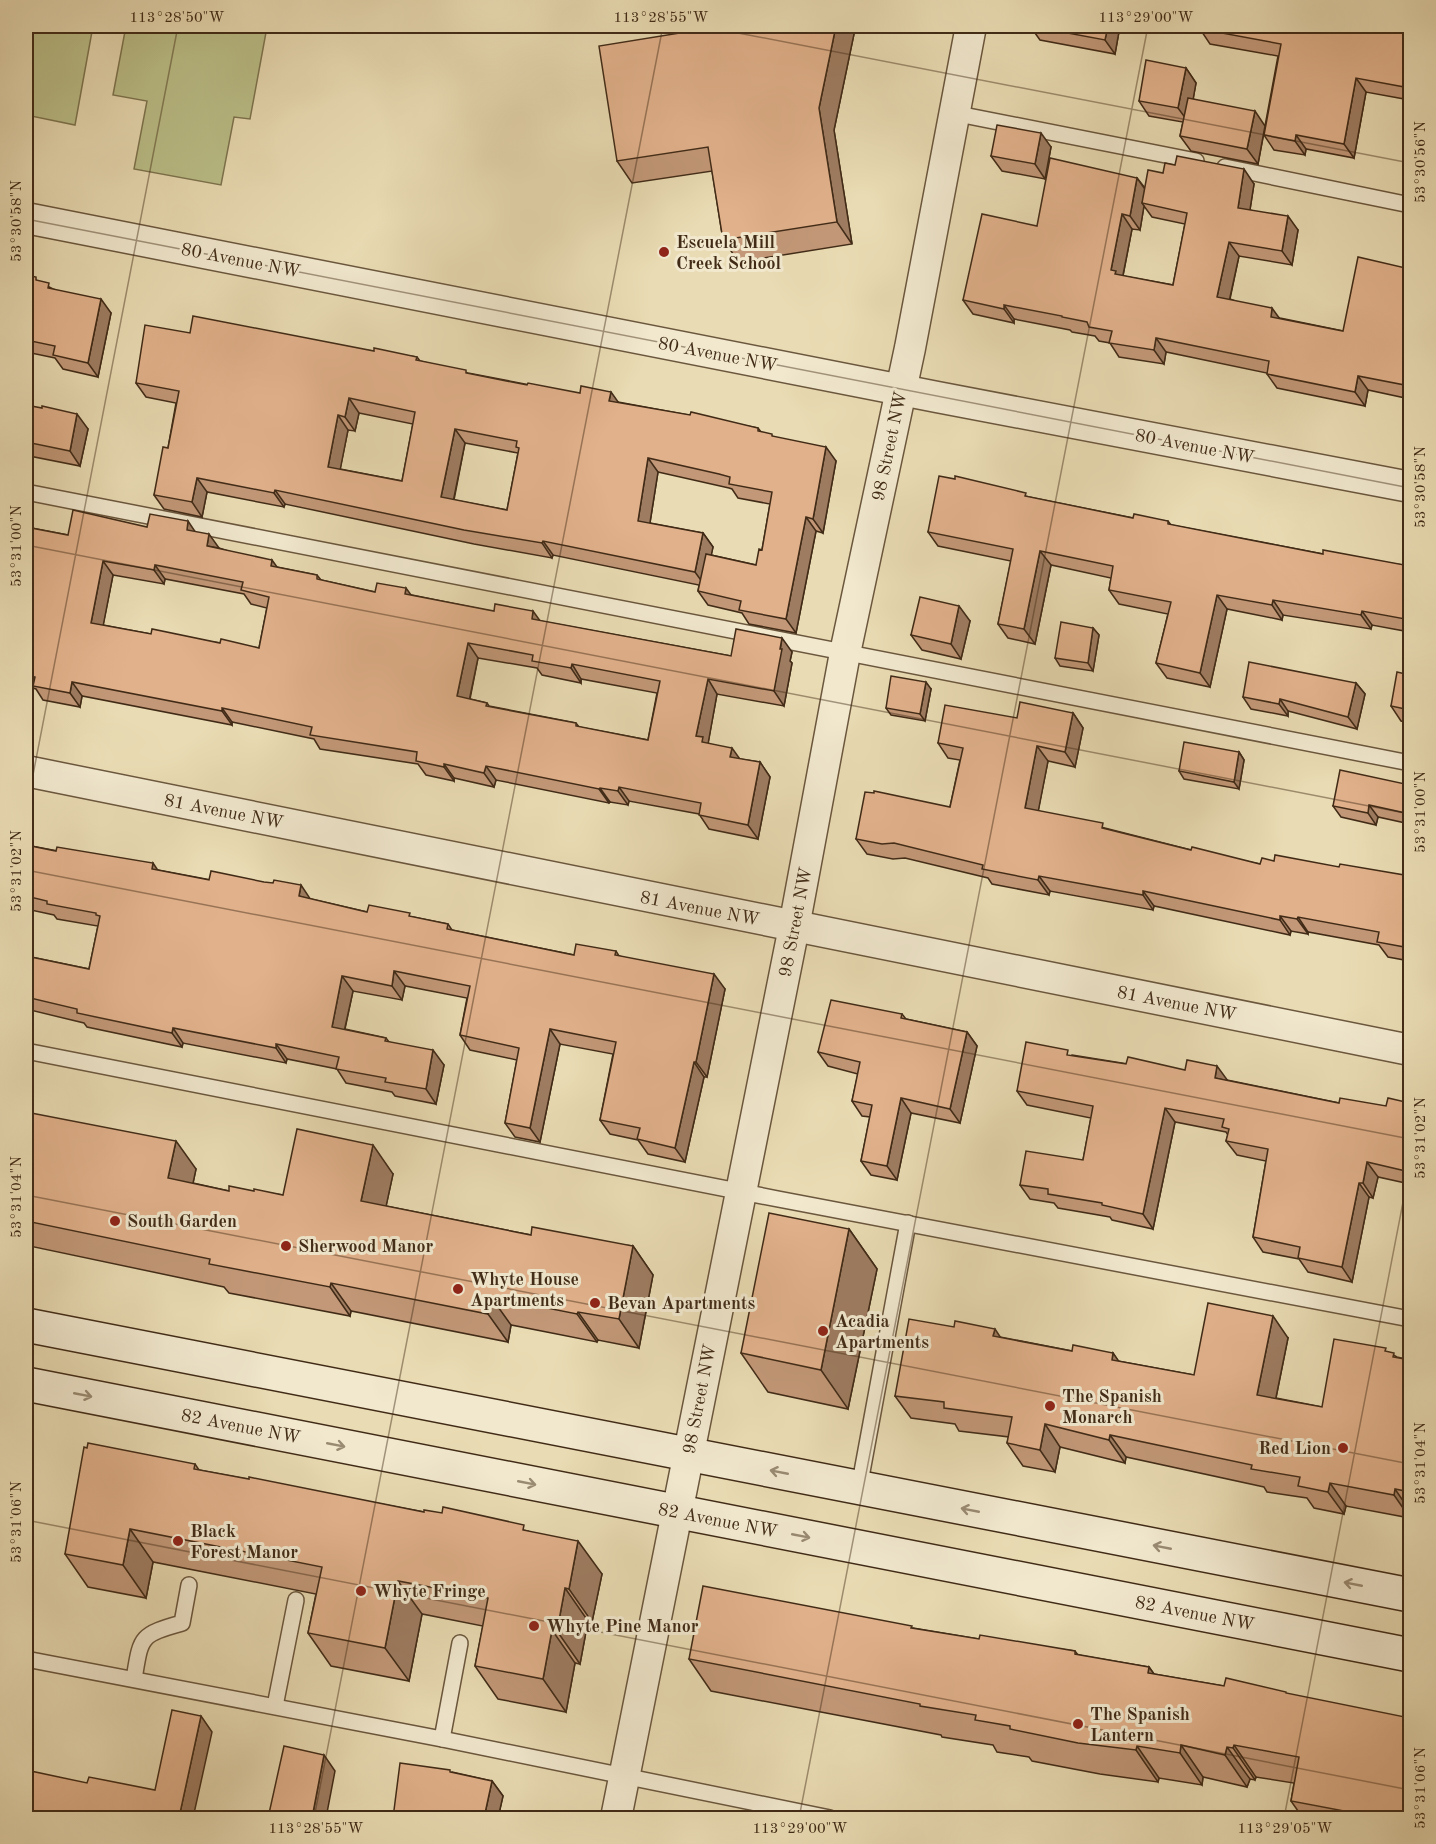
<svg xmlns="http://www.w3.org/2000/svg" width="1436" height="1844" font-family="'Old Standard TT',serif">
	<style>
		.park { fill: #bbbf89; stroke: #7e7550; stroke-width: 1.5 }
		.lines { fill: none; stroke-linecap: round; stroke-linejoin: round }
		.lane-casing { stroke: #6b573e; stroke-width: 18 }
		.street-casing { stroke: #6b573e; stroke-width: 33 }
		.secondary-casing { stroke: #412b17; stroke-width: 36 }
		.lane { stroke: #f1e8ce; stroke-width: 15 }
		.street { stroke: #f1e8ce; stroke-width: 30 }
		.secondary { stroke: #f1e8ce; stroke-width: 33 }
		.wall { fill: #c29878; stroke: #412b17; stroke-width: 1.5; fill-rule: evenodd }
		.shaded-wall { fill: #9e7c61; stroke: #412b17; stroke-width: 1.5 }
		.building { fill: #e1b18b; stroke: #412b17; stroke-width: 1.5; fill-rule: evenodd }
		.oneway { stroke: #998a72 }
		.ticks { fill: none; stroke: #412b17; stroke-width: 1.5; stroke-opacity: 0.45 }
		.poi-dot { fill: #8f2418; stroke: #f1e8ce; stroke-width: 2 }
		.labels { text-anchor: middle; stroke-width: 6; stroke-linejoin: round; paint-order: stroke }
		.poi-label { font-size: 18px; font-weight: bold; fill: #412b17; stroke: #f1e8ce; text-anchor: start }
		.street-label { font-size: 18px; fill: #412b17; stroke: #f1e8ce }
		.neatline { fill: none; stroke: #412b17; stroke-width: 2 }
		.ticks-label { font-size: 15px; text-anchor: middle; fill: #412b17 }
	</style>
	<rect width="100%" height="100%" fill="#e9dbb3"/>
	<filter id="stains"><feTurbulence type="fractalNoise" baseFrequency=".00333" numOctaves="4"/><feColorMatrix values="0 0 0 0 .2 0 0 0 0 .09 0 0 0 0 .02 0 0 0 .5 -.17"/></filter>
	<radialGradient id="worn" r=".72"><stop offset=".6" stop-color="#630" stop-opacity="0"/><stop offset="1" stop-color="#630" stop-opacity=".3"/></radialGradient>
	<g class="park">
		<path d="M26,26H93L75,125L26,115Z"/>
		<path d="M126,26L267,27L250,119L234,117L221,185L134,169L147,101L113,95Z"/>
	</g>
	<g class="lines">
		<g class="lane-casing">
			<g id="lane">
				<path d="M953,113L1196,161"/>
				<path d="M1225,167L1410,205"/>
				<path d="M26,492L1410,763"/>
				<path d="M26,1051L778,1199L1410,1319"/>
				<path d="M859,1488L908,1223"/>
				<path d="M26,1659L442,1739L830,1818"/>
				<path d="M134,1679C141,1637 139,1635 182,1623L189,1585"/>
				<path d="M275,1706L296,1600"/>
				<path d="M442,1739L460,1643"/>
			</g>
		</g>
		<g class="street-casing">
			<g id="street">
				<path d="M26,218L937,397L1410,487"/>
				<path d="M26,771L1410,1050"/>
				<path d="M616,1818L794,927L845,653L910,348L971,26"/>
			</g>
		</g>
		<g class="secondary-casing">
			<g id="secondary">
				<path d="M26,1325L1410,1595"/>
				<path d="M26,1384L1410,1655"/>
			</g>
		</g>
		<use href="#lane" class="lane"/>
		<use href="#street" class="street"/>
		<use href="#secondary" class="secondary"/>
	</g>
	<g class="wall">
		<path d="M723,26H850L849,27L854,34L834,130L852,244L739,262L723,240L712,171L632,183L617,161Z"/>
		<path d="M1030,26H1120L1115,54L1040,40Z"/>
		<path d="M1184,26H1410V100L1366,92L1354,158L1306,149L1305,155L1274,150L1264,135L1265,127L1258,164L1191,151L1180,136L1183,122L1149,116L1139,101L1186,68L1196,83L1193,99L1265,126L1278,56L1210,44L1200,29V28Z"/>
		<path d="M1051,147L1045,179L1002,171L991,156Z"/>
		<path d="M1163,173L1254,184L1250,210L1298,230L1292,265L1239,256L1230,299L1280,318L1343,331L1410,269V399L1368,390L1365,406L1277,388L1267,374V373L1166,352L1164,364L1119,357L1110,343L1099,341L1095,336L1072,332L1070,330L1014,319V323L973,314L963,300L1037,226L1137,178L1145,188ZM1144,206L1152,217L1185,224L1173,285L1123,276L1132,229L1140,230Z"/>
		<path d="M26,275L53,289L111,313L98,377L63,369L55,358L26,352Z"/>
		<path d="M190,333L374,351L417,357L420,361L468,373L618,402L758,428L761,432L836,461L823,533L816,531L796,633L749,624L742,613L708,605L698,591L699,585L553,555L552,558L474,544L285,504L284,507L207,492L202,517L164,509L154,495L168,448L176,403L146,397L136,383ZM359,413L413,424L402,481L340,469L348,430L355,431ZM465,443L518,453L507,510L454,500ZM658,472L729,488L732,489L738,498L770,504L762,550L756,565L711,555L713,547L703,533L650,523Z"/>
		<path d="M26,405L88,429L80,466L29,456L28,462L26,461Z"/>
		<path d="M955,479L1029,497L1133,518L1168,521L1171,525L1323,554L1410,566V632L1372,625L1371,629L1283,615L1282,620L1227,609L1210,687L1167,678L1156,663L1168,614L1119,604L1109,590L1111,578L1051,565L1035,644L1008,638L998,624L1011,561L938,546L928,532Z"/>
		<path d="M26,527L68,535L147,527L195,532L219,548L277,567L317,575L321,580L375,592L412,595L540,621L731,656L792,652L790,661L792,663L784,706L717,694L708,743L740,759L760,762L770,777L758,839L709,829L699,814L629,801L628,805L610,802L609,803L496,780L494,787L454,778V781L426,775L418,764L320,749L314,739L232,722V725L82,696L80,707L43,700L36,689L26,686ZM113,575L164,584L165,579L244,594L251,604L267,608L259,648L151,634L103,625ZM478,658L537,668L542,675L581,683V679L657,693L648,740L579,727L576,723L489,706L487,703L470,699Z"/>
		<path d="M970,621L961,659L922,650L911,635Z"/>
		<path d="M1093,628L1099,635L1093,671L1060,666L1055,658Z"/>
		<path d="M1410,675V723L1401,721L1391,706Z"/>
		<path d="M1356,683L1365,694L1357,729L1288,711V716L1251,709L1243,697Z"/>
		<path d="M931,689L925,721L891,715L886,708Z"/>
		<path d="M1073,713L1083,728L1075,767L1048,761L1038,811L1191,850L1260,864L1274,861L1410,876V961L1388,957L1379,945L1308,932V934L1291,931L1290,935L1154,906L1153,910L1050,891L1049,895L992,884L988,878L905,858L893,859L867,854L856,839L950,807L960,760L948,758L938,743L1017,718Z"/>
		<path d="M1239,752L1244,760L1239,789L1184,779L1179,771Z"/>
		<path d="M1410,785V824L1378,817L1376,825L1341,817L1333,806Z"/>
		<path d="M26,845L311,899L367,912L413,917L448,924L452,930L574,955L616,951L619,956L725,989L707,1077H704L685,1162L648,1154L638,1140L610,1134L600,1120L613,1054L560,1044L540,1142L515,1137L505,1123L517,1060L470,1050L460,1035L467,998L405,986L402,1000L353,991L345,1029L386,1038L389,1042L444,1065L436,1104L395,1096L392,1092L346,1083L337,1069L287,1059L286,1063L183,1043L182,1047L87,1027L84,1023L26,1009V956L89,969L98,926L57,919L54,915L26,909Z"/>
		<path d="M902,1014L906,1019L967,1032L977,1046L960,1123L911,1113L897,1180L871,1175L861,1161L870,1117L862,1116L852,1101L858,1074L828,1066L818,1052Z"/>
		<path d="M1072,1055L1227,1080L1339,1103L1386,1106L1410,1103V1184L1378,1177L1373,1198L1369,1197L1352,1282L1308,1272L1299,1259L1263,1252L1253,1237L1266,1161L1237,1155L1226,1141L1228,1135L1226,1132L1175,1122L1153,1229L1112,1220L1110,1217L1058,1208L1054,1203L1030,1199L1020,1185L1083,1160L1091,1118L1027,1105L1017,1091Z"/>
		<path d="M26,1112L196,1169L193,1183L229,1191H254L283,1195L393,1174L386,1206L531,1235L633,1246L653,1275L639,1348L598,1340L597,1342L511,1325L508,1342L351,1311L350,1316L229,1293L224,1287L30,1246L29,1249L26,1248Z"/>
		<path d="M849,1229L877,1269L848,1409L768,1392L741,1353Z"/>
		<path d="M954,1327L1000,1337L1072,1351L1113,1353L1118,1361L1194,1375L1288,1338L1276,1398L1322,1407L1388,1352L1397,1357L1410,1360V1518L1346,1506L1344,1514L1314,1508L1307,1498L1267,1492L1264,1487L1126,1457L1125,1463L1060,1447L1055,1472L1023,1466L1007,1443L1009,1437L959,1431L955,1424L911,1418L895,1396Z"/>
		<path d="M195,1464L199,1470L424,1512L528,1531L602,1574L592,1622L588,1621L580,1664L575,1663L566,1712L498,1699L475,1666L483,1626L422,1614L409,1681L331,1666L308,1633L316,1594L153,1562L146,1598L88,1587L65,1554Z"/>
		<path d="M913,1628L979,1639L1075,1651L1078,1655L1149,1667L1154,1674L1224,1686L1287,1694L1410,1818H1303L1291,1801L1294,1783L1256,1777L1255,1780L1250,1779L1247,1787L1203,1777L1202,1785L1159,1778L1158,1782L1100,1774L1032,1761L1029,1757L997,1752L993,1745L942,1737L941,1735L711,1691L689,1659Z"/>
		<path d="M452,1772L492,1781L503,1796L498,1818H393Z"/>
	</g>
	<g class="shaded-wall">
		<path d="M836,26H850L849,27L854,34L834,130L852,244L837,222L819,108Z"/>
		<path d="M1108,26H1120L1115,54L1105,40Z"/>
		<path d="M1186,68L1196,83L1189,123L1178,108Z"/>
		<path d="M1356,78L1366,92L1354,158L1344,144Z"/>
		<path d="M1255,111L1265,126L1258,164L1247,149Z"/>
		<path d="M1041,133L1051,147L1045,179L1035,164Z"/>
		<path d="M1296,135L1306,149L1305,155L1295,141Z"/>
		<path d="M1244,169L1254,184L1248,222L1238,208Z"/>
		<path d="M1137,178L1147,192L1142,203L1144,206L1140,230L1130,216Z"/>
		<path d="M1122,214L1132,229L1122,280L1111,270Z"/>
		<path d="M1288,216L1298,230L1292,265L1282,251Z"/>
		<path d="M1229,242L1239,256L1227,311L1217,297Z"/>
		<path d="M101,299L111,313L98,377L88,363Z"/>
		<path d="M1004,305L1014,319V323L1004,309Z"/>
		<path d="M1272,308L1282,322L1271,317Z"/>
		<path d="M1156,338L1166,352L1164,364L1154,350Z"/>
		<path d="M1358,376L1368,390L1365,406L1355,392Z"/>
		<path d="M611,392L621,406L609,401Z"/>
		<path d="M349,398L359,413L355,431L345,417Z"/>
		<path d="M77,414L88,429L80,466L70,451Z"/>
		<path d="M338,415L348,430L338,481L328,467Z"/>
		<path d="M455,429L465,443L451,512L441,497Z"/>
		<path d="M826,447L836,461L823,533L813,519Z"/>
		<path d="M26,450L29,456L28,462L26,458Z"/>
		<path d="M648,458L658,472L648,535L638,521Z"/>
		<path d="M197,478L207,492L202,517L192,502Z"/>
		<path d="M275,490L285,504L284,507L274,493Z"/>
		<path d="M806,517L816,531L796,633L786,619Z"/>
		<path d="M188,521L198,536L187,530Z"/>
		<path d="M703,533L713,547L705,586L695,572Z"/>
		<path d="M209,534L219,548L207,546Z"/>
		<path d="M543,541L553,555L552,558L542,543Z"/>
		<path d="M1040,551L1051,565L1035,644L1024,629Z"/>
		<path d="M272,560L282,574L271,566Z"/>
		<path d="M103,561L113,575L101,637L91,623Z"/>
		<path d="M155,565L165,579L164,584L154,570Z"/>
		<path d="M406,588L416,602L405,594Z"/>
		<path d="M1217,595L1227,609L1210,687L1200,673Z"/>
		<path d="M1273,600L1283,615L1282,620L1272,605Z"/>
		<path d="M959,606L970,621L961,659L951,644Z"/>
		<path d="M533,611L543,625L532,619Z"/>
		<path d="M1362,611L1372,625L1371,629L1361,615Z"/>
		<path d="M1406,616L1410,623V627L1405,619Z"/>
		<path d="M1093,628L1099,635L1093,671L1088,663Z"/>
		<path d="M782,638L792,652L790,661L792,663L784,706L774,691Z"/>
		<path d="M468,643L478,658L467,711L457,696Z"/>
		<path d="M572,664L581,679V683L571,668Z"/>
		<path d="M708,679L717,694L708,744L713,752L696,736Z"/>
		<path d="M72,682L82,696L80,707L70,693Z"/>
		<path d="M926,682L931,689L925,721L920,714Z"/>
		<path d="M1356,683L1365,694L1357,729L1348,717Z"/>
		<path d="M1280,699L1288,711V716L1279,704Z"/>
		<path d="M222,708L232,722V725L222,711Z"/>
		<path d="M1073,713L1083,728L1075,767L1065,752Z"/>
		<path d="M1037,746L1048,761L1036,823L1025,808Z"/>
		<path d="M732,748L742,762L730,757Z"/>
		<path d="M1239,752L1244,760L1239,789L1234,782Z"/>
		<path d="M760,762L770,777L758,839L748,825Z"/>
		<path d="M444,764L454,778V781L444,767Z"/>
		<path d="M486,766L496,780L494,787L484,773Z"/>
		<path d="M619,787L629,801L628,805L618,791Z"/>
		<path d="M600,788L610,802L609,803L599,789Z"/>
		<path d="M1369,805L1378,817L1376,825L1368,813Z"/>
		<path d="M153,863L163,878L152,869Z"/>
		<path d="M1039,876L1050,891L1049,895L1038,880Z"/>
		<path d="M301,885L311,900L299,896Z"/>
		<path d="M1143,891L1154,906L1153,910L1143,895Z"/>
		<path d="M1280,916L1291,931L1290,935L1280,920Z"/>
		<path d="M1298,917L1308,932V934L1297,919Z"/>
		<path d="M394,971L405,986L402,1000L392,986Z"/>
		<path d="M714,974L725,989L707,1077L696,1062Z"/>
		<path d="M342,976L353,991L342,1041L332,1027Z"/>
		<path d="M173,1028L183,1043L182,1047L172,1033Z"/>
		<path d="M550,1029L560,1044L540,1142L530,1128Z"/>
		<path d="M967,1032L977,1046L960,1123L950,1109Z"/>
		<path d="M276,1044L287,1059L286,1063L276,1048Z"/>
		<path d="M433,1050L444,1065L436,1104L426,1089Z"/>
		<path d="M694,1062L704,1077L685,1162L675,1148Z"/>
		<path d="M1217,1066L1228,1081L1215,1078Z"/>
		<path d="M901,1098L911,1113L897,1180L887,1166Z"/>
		<path d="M1165,1108L1175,1122L1153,1229L1143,1214Z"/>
		<path d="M176,1141L196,1169L188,1207L168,1178Z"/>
		<path d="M373,1145L393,1174L381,1230L361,1201Z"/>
		<path d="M1367,1162L1378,1177L1373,1198L1363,1183Z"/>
		<path d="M1359,1183L1369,1197L1352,1282L1342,1267Z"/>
		<path d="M849,1229L877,1269L848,1409L821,1370Z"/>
		<path d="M26,1239L30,1246L29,1249L26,1243Z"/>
		<path d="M633,1246L653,1275L639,1348L619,1319Z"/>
		<path d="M331,1283L351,1311L350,1316L330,1287Z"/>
		<path d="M491,1297L511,1325L508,1342L488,1314Z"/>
		<path d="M578,1312L598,1340L597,1342L577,1314Z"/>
		<path d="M1273,1316L1288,1338L1272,1417L1257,1395Z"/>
		<path d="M995,1329L1010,1352L993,1336Z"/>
		<path d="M1113,1353L1129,1376L1112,1360Z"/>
		<path d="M1045,1424L1060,1447L1055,1472L1040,1450Z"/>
		<path d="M1110,1435L1126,1457L1125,1463L1109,1440Z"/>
		<path d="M1330,1483L1346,1506L1344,1514L1328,1492Z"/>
		<path d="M1395,1489L1410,1511V1518L1394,1495Z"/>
		<path d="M130,1529L153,1562L146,1598L123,1565Z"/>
		<path d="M578,1541L602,1574L592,1622L569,1589Z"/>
		<path d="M398,1581L422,1614L409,1681L385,1648Z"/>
		<path d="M565,1588L588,1621L580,1664L557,1631Z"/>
		<path d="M552,1630L575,1663L566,1712L543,1679Z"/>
		<path d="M1149,1667L1171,1698L1148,1673Z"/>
		<path d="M201,1716L212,1732L193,1818L180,1813Z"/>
		<path d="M1181,1745L1203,1777L1202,1785L1180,1753Z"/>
		<path d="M1234,1745L1256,1777L1255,1780L1233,1748Z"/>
		<path d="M1137,1746L1159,1778L1158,1782L1136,1750Z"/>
		<path d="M1227,1747L1250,1779L1247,1787L1225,1755Z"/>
		<path d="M324,1755L335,1771L326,1818H312Z"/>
		<path d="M492,1781L503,1796L498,1818H484Z"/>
	</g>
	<g class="building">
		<path d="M723,26H836L819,108L837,222L723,240L708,147L617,161L599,46Z"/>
		<path d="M1030,26H1108L1105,40Z"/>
		<path d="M1201,26H1410V88L1356,78L1344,144L1296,135L1295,141L1264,135L1281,44L1200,29Z"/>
		<path d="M1146,60L1186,68L1178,108L1139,101Z"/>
		<path d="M1188,98L1255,111L1247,149L1180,136Z"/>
		<path d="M997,125L1041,133L1035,164L991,156Z"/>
		<path d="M1177,156L1244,169L1238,208L1288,216L1282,251L1229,242L1217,297L1272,308L1271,317L1343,331L1358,257L1410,269V386L1358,376L1355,392L1267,374L1269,361L1156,338L1154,350L1109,343L1112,331L1089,327L1087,322L1062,317V316L1004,305V309L963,300L982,214L1037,226L1050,158L1137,178L1130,216L1122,214L1111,270L1116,271L1115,274L1173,285L1187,213L1142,203L1148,170L1163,173L1165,163L1175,165Z"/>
		<path d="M26,275L36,277V280L49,283L48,288L101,299L88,363L53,355L55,346L26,340Z"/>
		<path d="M193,316L374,351V348L417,357L416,360L466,370V373L527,385L528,383L580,393L581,386L611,392L609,401L690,415L691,412L758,428V431L772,434V436L826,447L813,519L806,517L786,619L739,610L741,601L698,591L706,554L756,565L759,549L762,550L772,492L729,484L730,477L719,474L648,458L638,521L703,533L695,572L543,541L542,543L464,530L275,490L274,493L197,478L192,502L154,495L163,447L168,448L179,391L136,383L145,325L190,333ZM349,398L415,412L402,481L328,467L338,415L345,417ZM455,429L517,441L516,447L519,448L507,510L441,497Z"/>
		<path d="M26,405L42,408V406L77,414L70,451L26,442Z"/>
		<path d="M939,476L955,479V476L1026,493L1025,496L1133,518L1134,514L1168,521V524L1323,554V550L1410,566V617L1406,616L1405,619L1362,611L1361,615L1273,600L1272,605L1217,595L1200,673L1156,663L1171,602L1109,590L1113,566L1040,551L1024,629L998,624L1013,549L928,532Z"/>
		<path d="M73,510L147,527L150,514L188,521L187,530L209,534L207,546L272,560L271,566L317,575V579L375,592L377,583L406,588L405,594L494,611L495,604L533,611L532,619L731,656L736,629L782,638L780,649H782L774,691L708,679L696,736L703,737L702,742L732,748L730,757L760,762L748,825L699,815L701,803L619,787L618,791L600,788L599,789L486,766L484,773L444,764V767L416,761L417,752L310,735L312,727L222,708V711L72,682L70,693L33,686L35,677L26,675V527L68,535ZM103,561L154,570L155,565L243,582L241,590L269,597L259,648L221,639L220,643L152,629L151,634L91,623ZM468,643L533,655L532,661L571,668L572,664L660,681L648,740L576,726V723L486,706L487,703L457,696Z"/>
		<path d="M920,597L959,606L951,644L911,635Z"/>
		<path d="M1061,622L1093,628L1088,663L1055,658Z"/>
		<path d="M1249,662L1356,683L1348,717L1280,699L1279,704L1243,697Z"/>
		<path d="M1397,672L1410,675V710L1391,706Z"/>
		<path d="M891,676L926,682L920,714L886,708Z"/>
		<path d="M1020,702L1073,713L1065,752L1037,746L1025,808L1103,823L1102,828L1191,850L1192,847L1260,864L1262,858L1274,861L1275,855L1339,867L1340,864L1410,876V948L1377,942L1379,932L1298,917L1297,919L1280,916V920L1143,891V895L1039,876L1038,880L982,869L983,865L894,843L882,844L856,839L865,792L874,793V791L950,807L963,748L938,743L945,705L1017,718Z"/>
		<path d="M1184,742L1239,752L1234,782L1179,771Z"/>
		<path d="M1340,770L1410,785V814L1369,805L1368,813L1333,806Z"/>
		<path d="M26,845L56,851L57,847L153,863L152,869L209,880L211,871L264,882L273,883L274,880L301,885L299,896L367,912L369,905L410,913L409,916L448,924L447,929L574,955L576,944L616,951L615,955L714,974L696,1062H694L675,1148L637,1139L640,1128L600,1120L616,1042L550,1029L530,1128L505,1123L519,1048L460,1035L470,986L394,971L392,986L342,976L332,1027L386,1038L385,1041L433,1050L426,1089L385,1082L386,1078L336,1069L339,1057L276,1044V1048L173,1028L172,1033L77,1013V1009L26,997V956L89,969L100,916L96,915V913L47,904V901L26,896Z"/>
		<path d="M831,1000L902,1014L901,1018L967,1032L950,1109L901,1098L887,1166L861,1161L872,1105L852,1101L860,1062L818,1052Z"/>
		<path d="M1026,1042L1068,1050L1067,1055L1126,1064L1128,1057L1185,1070L1187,1060L1217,1066L1215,1078L1339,1103L1340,1098L1386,1106L1388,1098L1410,1103V1172L1367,1162L1363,1183H1359L1342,1267L1298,1258L1300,1247L1253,1237L1268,1149L1226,1141L1229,1129L1222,1127L1224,1119L1165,1108L1143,1214L1102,1205V1203L1048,1194V1189L1020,1185L1026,1151L1083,1160L1093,1106L1017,1091Z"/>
		<path d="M26,1112L176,1141L168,1178L229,1191V1186L254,1191V1189L283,1195L297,1129L373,1145L361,1201L531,1235L532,1227L633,1246L619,1319L578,1312L577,1314L491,1297L488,1314L331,1283L330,1287L209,1264L210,1259L26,1221Z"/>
		<path d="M769,1213L849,1229L821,1370L741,1353Z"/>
		<path d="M1208,1303L1273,1316L1257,1395L1322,1407L1334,1339L1386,1348L1385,1351L1394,1353L1393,1357L1410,1360V1492L1395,1489L1394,1495L1330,1483L1328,1492L1298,1486L1300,1477L1251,1469L1252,1465L1110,1435L1109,1440L1045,1424L1040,1450L1007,1443L1012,1417L944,1408V1402L895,1396L909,1319L954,1327L955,1321L995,1329L993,1336L1072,1351L1073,1345L1113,1353L1112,1360L1194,1375Z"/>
		<path d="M88,1443L195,1464L194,1469L249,1479V1477L424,1512V1510L442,1513L443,1507L524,1525L523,1530L578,1541L569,1589L565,1588L557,1631L552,1630L543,1679L475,1666L488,1598L398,1581L385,1648L308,1633L322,1567L130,1529L123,1565L65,1554L84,1447L87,1448Z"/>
		<path d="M703,1586L912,1626L911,1628L979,1639L980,1635L1075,1651V1654L1149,1667L1148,1673L1224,1686L1226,1678L1286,1692V1693L1410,1718V1818H1381L1291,1801L1299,1757L1234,1745L1233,1748L1227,1747L1225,1755L1181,1745L1180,1753L1137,1746L1136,1750L1078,1743L1010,1729V1726L975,1720L976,1715L920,1706V1704L689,1659Z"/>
		<path d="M172,1710L201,1716L180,1813L205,1818H26V1770L87,1783L89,1777L155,1790Z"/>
		<path d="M284,1746L324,1755L312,1818H268Z"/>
		<path d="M400,1763L450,1770V1772L492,1781L484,1818L466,1816V1818H393Z"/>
	</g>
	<defs><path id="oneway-shaft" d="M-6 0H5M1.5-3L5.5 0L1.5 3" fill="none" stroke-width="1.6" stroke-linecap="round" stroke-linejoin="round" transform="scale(1.5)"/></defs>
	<g class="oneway">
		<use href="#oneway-shaft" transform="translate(83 1395) rotate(11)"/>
		<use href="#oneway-shaft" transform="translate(336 1445) rotate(11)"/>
		<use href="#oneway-shaft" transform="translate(779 1472) rotate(-169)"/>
		<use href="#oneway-shaft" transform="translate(527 1483) rotate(11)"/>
		<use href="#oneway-shaft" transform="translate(970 1510) rotate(-169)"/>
		<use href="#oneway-shaft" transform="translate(801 1536) rotate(11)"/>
		<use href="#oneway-shaft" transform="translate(1162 1547) rotate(-169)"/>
		<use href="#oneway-shaft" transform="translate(1353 1584) rotate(-169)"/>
	</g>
	<path class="ticks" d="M702,26L1410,163M26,219L1410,488M26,545L1410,814M26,811L178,26M26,870L1410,1139M26,1195L1410,1464M26,1520L1410,1790M314,1818L663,26M799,1818L1148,26M1284,1818L1410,1166"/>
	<g class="poi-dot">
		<circle cx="664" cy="252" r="6"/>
		<circle cx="115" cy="1221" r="6"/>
		<circle cx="286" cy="1246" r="6"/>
		<circle cx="458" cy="1289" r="6"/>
		<circle cx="595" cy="1303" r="6"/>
		<circle cx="823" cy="1331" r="6"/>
		<circle cx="1050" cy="1406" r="6"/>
		<circle cx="1343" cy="1448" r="6"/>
		<circle cx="178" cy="1541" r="6"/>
		<circle cx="361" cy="1591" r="6"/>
		<circle cx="534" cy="1626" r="6"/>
		<circle cx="1078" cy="1724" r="6"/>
	</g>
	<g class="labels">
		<g class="poi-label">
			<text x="676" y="248">Escuela Mill<tspan x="676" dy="21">Creek School</tspan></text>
			<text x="127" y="1227">South Garden</text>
			<text x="298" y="1252">Sherwood Manor</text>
			<text x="470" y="1285">Whyte House<tspan x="470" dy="21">Apartments</tspan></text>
			<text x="607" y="1309">Bevan Apartments</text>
			<text x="835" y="1327">Acadia<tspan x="835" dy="21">Apartments</tspan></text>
			<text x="1062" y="1402">The Spanish<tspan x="1062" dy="21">Monarch</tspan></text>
			<text x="1331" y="1454" text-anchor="end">Red Lion</text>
			<text x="190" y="1537">Black<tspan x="190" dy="21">Forest Manor</tspan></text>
			<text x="373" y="1597">Whyte Fringe</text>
			<text x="546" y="1632">Whyte Pine Manor</text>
			<text x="1090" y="1720">The Spanish<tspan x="1090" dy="21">Lantern</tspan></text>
		</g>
		<g class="street-label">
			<text transform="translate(241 260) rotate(11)" y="6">80 Avenue NW</text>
			<text transform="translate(718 354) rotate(11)" y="6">80 Avenue NW</text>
			<text transform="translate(889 446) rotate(-78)" y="6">98 Street NW</text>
			<text transform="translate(1195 446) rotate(11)" y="6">80 Avenue NW</text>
			<text transform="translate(224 811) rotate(11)" y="6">81 Avenue NW</text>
			<text transform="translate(700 908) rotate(11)" y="6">81 Avenue NW</text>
			<text transform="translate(795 922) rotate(-79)" y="6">98 Street NW</text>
			<text transform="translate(1177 1003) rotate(11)" y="6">81 Avenue NW</text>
			<text transform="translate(699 1399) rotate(-79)" y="6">98 Street NW</text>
			<text transform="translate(241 1426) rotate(11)" y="6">82 Avenue NW</text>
			<text transform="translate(718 1520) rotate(11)" y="6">82 Avenue NW</text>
			<text transform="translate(1195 1613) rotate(11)" y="6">82 Avenue NW</text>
		</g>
	</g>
	<rect width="1436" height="1844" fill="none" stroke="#e9dbb3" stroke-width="66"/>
	<rect x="33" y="33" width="1370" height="1778" class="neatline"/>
	<g class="ticks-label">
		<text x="177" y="22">113°28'50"W</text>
		<text x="661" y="22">113°28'55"W</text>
		<text x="1146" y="22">113°29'00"W</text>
		<text transform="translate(1420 162) rotate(-90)" y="5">53°30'56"N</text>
		<text transform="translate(16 221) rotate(-90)" y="5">53°30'58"N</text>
		<text transform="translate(1420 487) rotate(-90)" y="5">53°30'58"N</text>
		<text transform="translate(16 546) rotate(-90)" y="5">53°31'00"N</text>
		<text transform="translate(1420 812) rotate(-90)" y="5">53°31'00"N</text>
		<text transform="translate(16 871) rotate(-90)" y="5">53°31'02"N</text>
		<text transform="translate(1420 1138) rotate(-90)" y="5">53°31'02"N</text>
		<text transform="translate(16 1197) rotate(-90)" y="5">53°31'04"N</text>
		<text transform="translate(1420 1463) rotate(-90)" y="5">53°31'04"N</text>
		<text transform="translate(16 1522) rotate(-90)" y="5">53°31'06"N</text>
		<text transform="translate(1420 1788) rotate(-90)" y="5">53°31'06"N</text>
		<text x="316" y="1833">113°28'55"W</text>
		<text x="800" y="1833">113°29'00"W</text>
		<text x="1285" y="1833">113°29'05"W</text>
	</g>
	<rect width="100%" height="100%" filter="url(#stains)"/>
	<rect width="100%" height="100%" fill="url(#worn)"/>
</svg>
